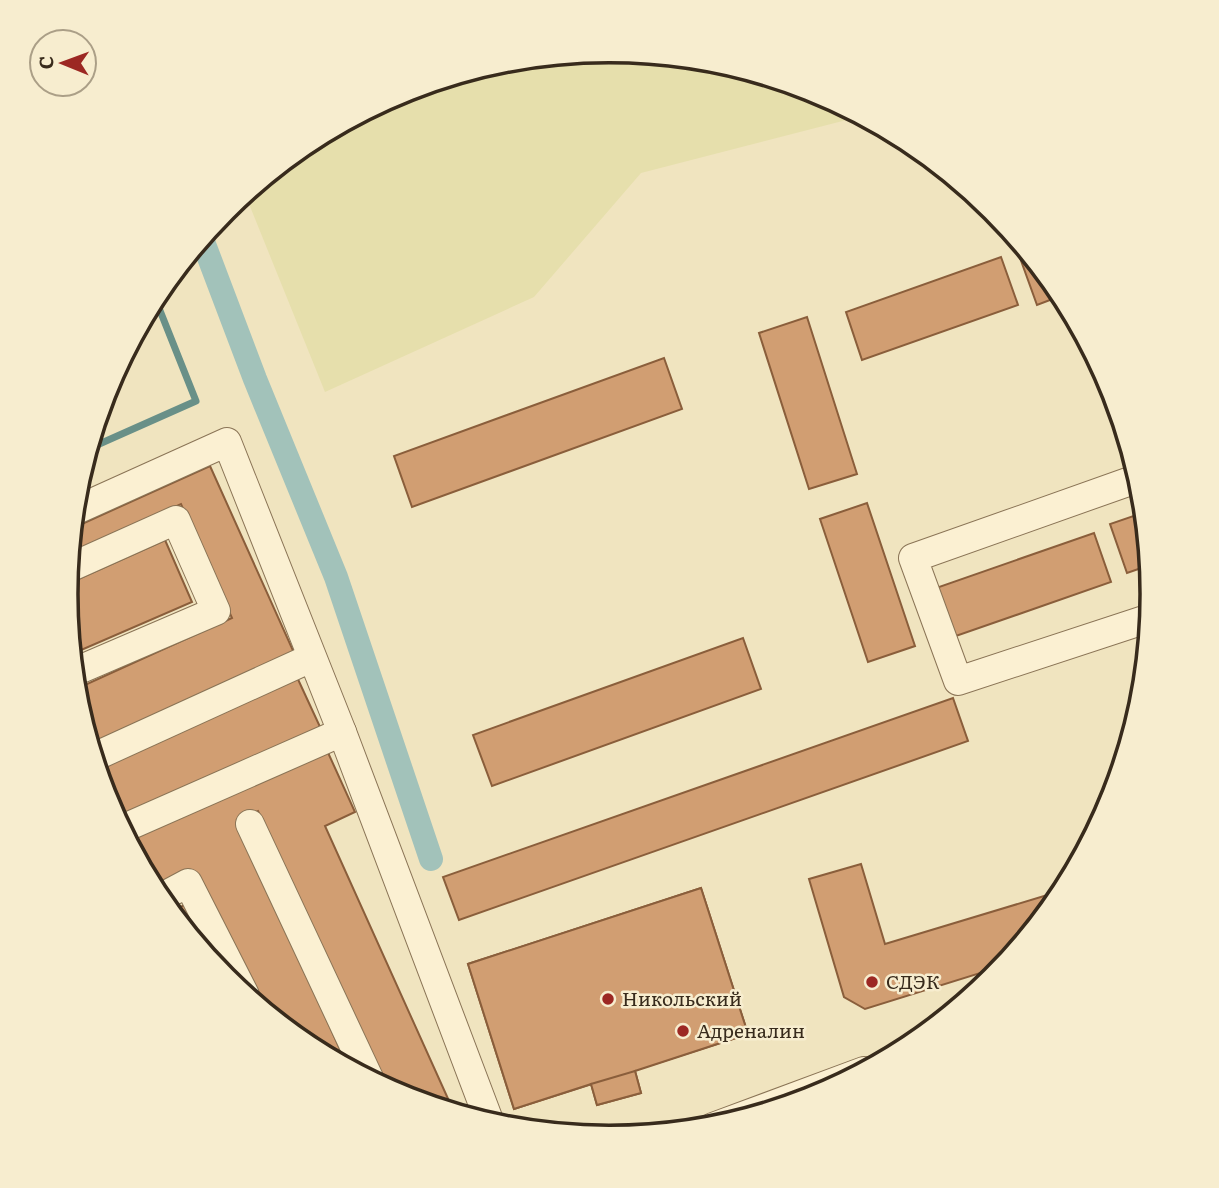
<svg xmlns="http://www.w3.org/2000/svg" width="1219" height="1188" font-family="Literata,serif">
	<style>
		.farmland { fill: #e6dfac }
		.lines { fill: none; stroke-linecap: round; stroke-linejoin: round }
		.stream { stroke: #699088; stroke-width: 7 }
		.canal { stroke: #a2c2ba; stroke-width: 24 }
		.building { fill: #d19e72; stroke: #8a5e3b; stroke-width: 2 }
		.minor-casing { stroke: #8a7456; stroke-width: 30 }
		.minor { stroke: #fbf0d2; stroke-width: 28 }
		.poi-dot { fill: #9c2823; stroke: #f7edcf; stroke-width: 2.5 }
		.labels { text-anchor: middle; stroke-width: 5; stroke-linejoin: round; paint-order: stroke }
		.poi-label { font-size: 19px; fill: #382b1c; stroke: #f7edcf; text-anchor: start }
		.rim { fill: none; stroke: #382b1c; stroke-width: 3.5 }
	</style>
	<rect width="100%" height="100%" fill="#f0e4bf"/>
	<path class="farmland" d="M609,51L716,61L818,92L862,116L641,173L534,297L325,392L245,194L308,142L402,92L504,61Z"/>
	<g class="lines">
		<path class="stream" d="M88,449L196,401L155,298"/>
		<path class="canal" d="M202,239L255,379L336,577L431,859"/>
	</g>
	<g class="building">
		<path d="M1028,251L1061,293L1063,295L1037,305L1019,255Z"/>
		<path d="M1001,257L1018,305L862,360L846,312Z"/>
		<path d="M807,317L857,474L809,489L759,333Z"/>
		<path d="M664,358L682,409L412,507L394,456Z"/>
		<path d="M210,466L295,655L91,747L76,689L232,618L181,504L70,555L73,528Z"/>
		<path d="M867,503L915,646L868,662L820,519Z"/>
		<path d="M1145,512L1150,565L1127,573L1110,524Z"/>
		<path d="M1094,533L1111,582L953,637L936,588Z"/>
		<path d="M165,540L192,602L72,654L67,584Z"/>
		<path d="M743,638L761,689L492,786L473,735Z"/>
		<path d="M296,675L321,729L118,821L107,802L97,766Z"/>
		<path d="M953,698L968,741L459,920L443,877Z"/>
		<path d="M325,746L355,812L325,826L454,1112L401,1096L382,1086L258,811L237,820L348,1067L307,1045L263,1009L190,870L154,889L126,837Z"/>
		<path d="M861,864L885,944L1064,890L1003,966L865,1009L844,997L809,879Z"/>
		<path d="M701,888L748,1034L514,1109L468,964Z"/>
		<path d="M701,888L748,1034L635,1071L641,1093L597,1105L591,1084L514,1109L468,964Z"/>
		<path d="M190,902L225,978L171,912Z"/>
		<path d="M635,1071L641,1093L597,1105L591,1084Z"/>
	</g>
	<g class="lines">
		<g class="minor-casing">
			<g id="minor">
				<path d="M1139,478L913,558L958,681L1150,618"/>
				<path d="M74,511L227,442L342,732L490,1123"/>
				<path d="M69,568L176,520L216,611L74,672"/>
				<path d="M94,757L311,658"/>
				<path d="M250,824L369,1078"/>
				<path d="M122,829L342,732"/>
				<path d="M160,898L188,883L245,995"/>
				<path d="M713,1127L864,1071"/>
			</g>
		</g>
		<use href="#minor" class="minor"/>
	</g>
	<g class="poi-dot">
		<circle cx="872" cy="982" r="7"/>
		<circle cx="608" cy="999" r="7"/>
		<circle cx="683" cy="1031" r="7"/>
	</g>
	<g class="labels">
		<g class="poi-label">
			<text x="886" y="989">СДЭК</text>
			<text x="622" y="1006">Никольский</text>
			<text x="697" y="1038">Адреналин</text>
		</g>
	</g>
	<path d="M0 0H1219V1188H0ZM78 594a531 531 0 1 1 1062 0a531 531 0 1 1-1062 0Z" fill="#f7edcf" fill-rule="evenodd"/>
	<path class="rim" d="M78 594a531 531 0 1 1 1062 0a531 531 0 1 1-1062 0Z"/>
	<g transform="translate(63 63) rotate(271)"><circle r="33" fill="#f7edcf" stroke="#ab9f87" stroke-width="2"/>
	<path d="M0-5L12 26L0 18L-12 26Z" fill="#9c2823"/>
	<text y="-10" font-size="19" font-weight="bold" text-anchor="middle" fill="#382b1c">С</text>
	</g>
</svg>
